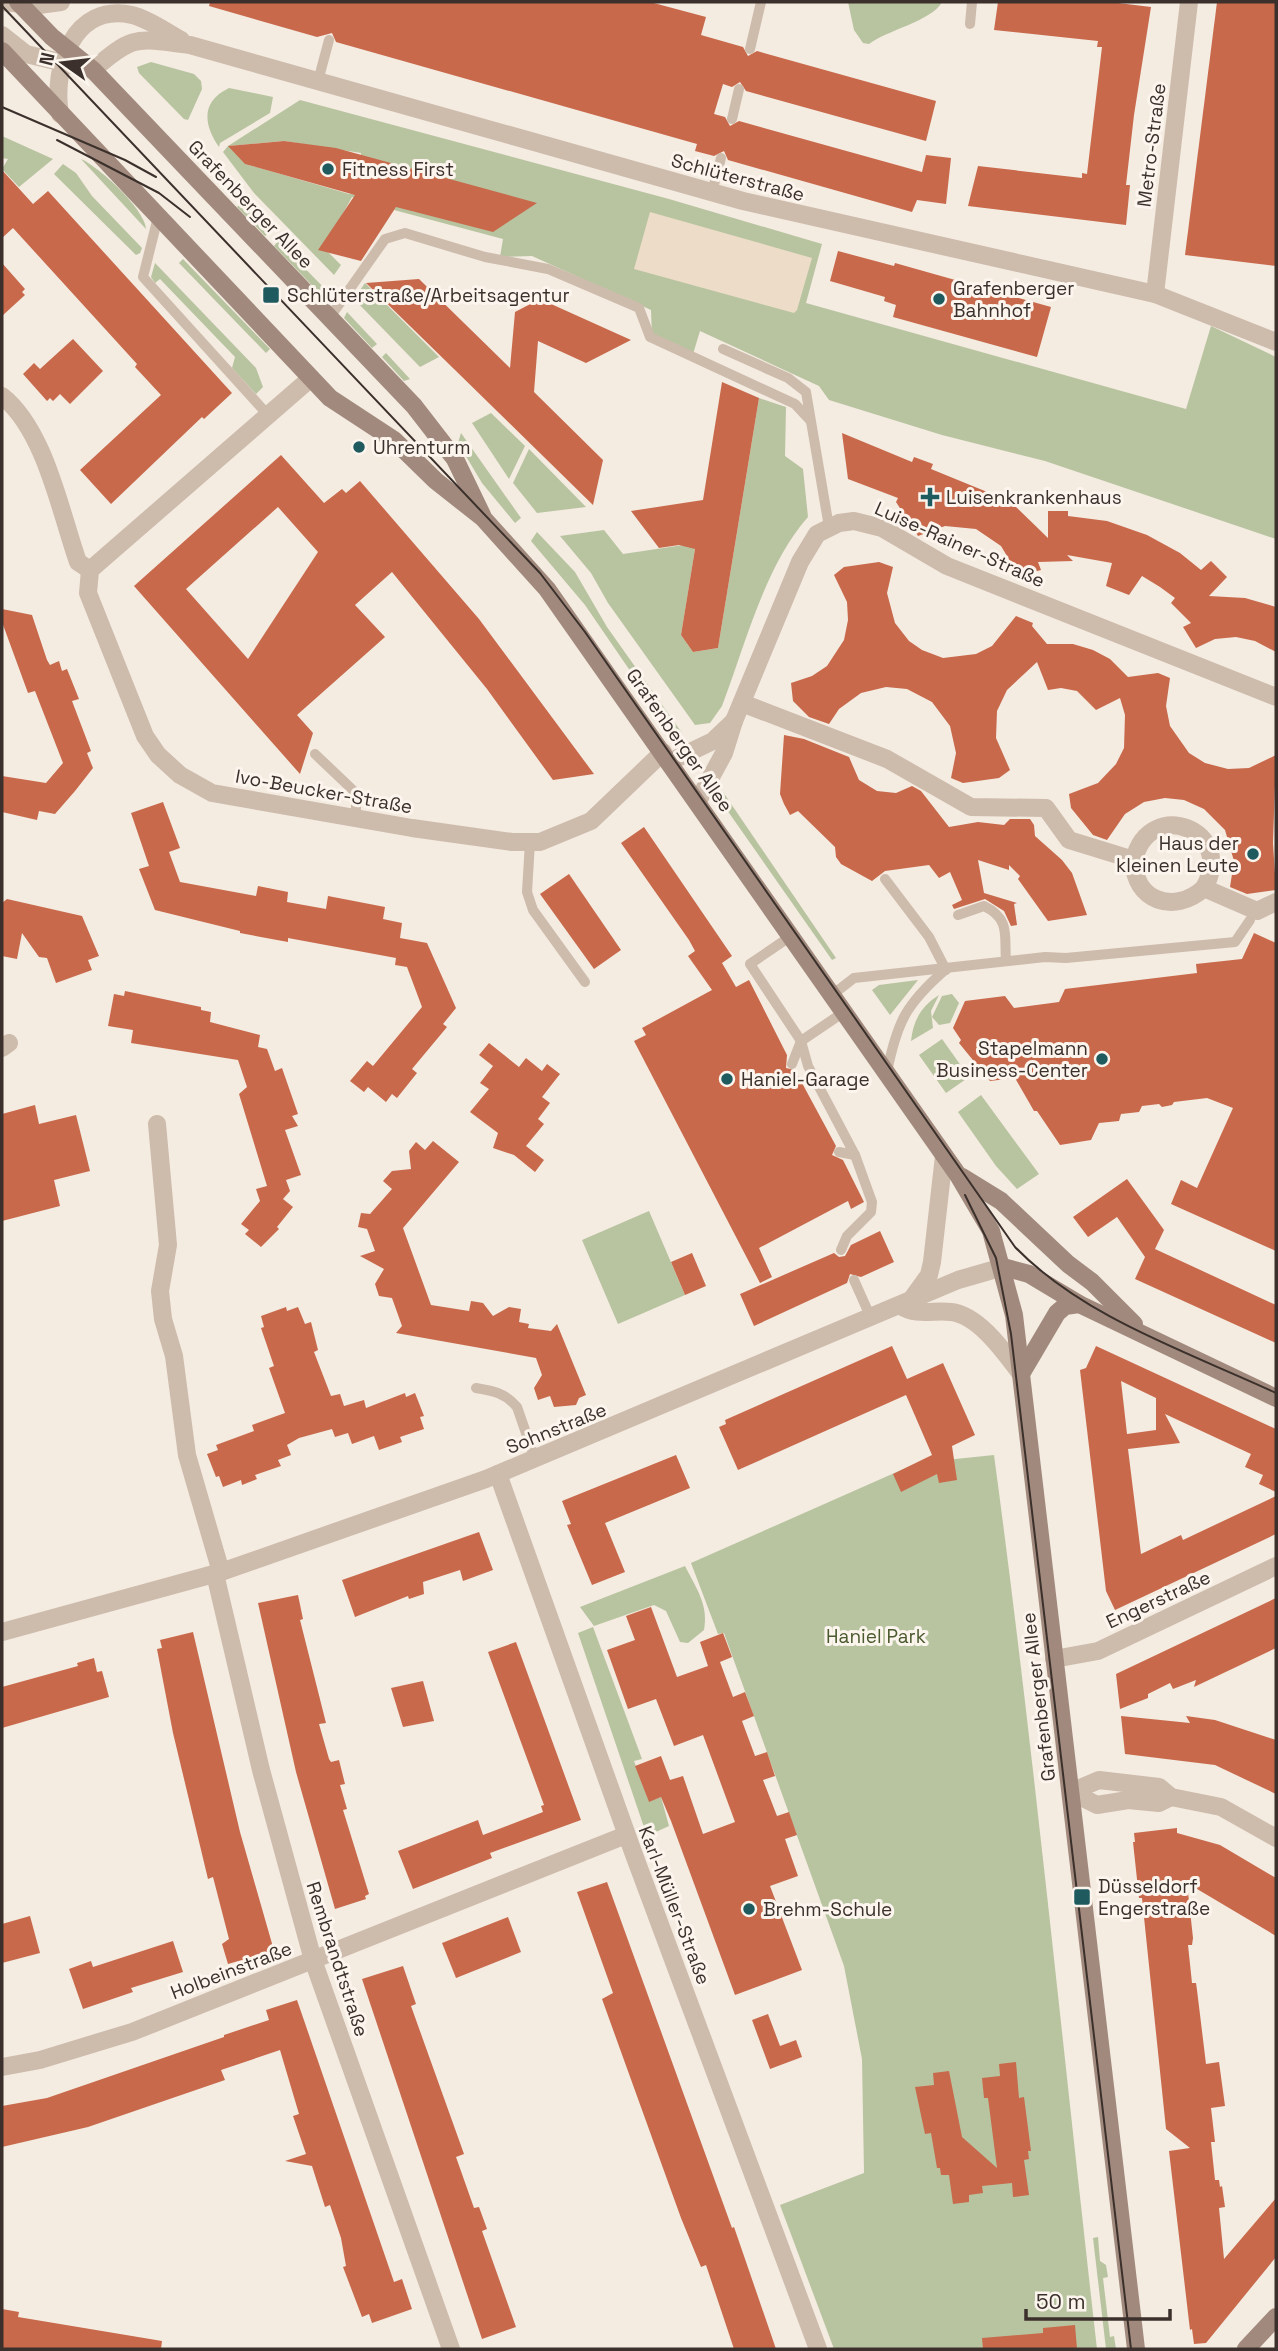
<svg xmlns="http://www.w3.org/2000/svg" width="1278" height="2351" font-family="'Space Grotesk',sans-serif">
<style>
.green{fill:#b8c4a0}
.plaza{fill:#ecdcc8}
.building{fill:#c8694b;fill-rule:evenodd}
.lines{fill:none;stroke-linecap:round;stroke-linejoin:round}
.lane{stroke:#cdbbac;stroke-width:10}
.street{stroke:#cdbbac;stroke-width:18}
.secondary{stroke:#a18a7d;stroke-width:18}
.tram{stroke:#3b302b;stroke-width:2}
.poi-dot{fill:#1f5a5e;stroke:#fbf5ee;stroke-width:2.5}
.labels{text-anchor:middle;stroke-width:6;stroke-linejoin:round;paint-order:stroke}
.street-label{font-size:19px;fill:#3b302b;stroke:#fbf5ee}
.poi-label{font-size:19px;fill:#3b302b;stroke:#fbf5ee;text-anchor:start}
.park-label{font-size:19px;fill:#4a5a2e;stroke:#fbf5ee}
</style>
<rect width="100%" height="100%" fill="#f4ebe1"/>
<g class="green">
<path d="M848 2H942C932 21 887 30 869 44L863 43 854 30Z"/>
<path d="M151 62 194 74 201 81 202 89 188 120 184 119 139 73 137 67Z"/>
<path d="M229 88 273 97 270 113 220 143 219 147C204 125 200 102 229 88Z"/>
<path d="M300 100 669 199 822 244 806 303 1186 409 1211 326 1276 357V539L1045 461 942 435 829 400 819 386 700 331 693 354 652 337 651 310 532 256 500 257 503 239 394 210 397 205 415 212 426 171 424 174 361 156V153L284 141 229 146 246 164 349 194 357 193 356 198 352 197 324 248 341 265 334 275 254 193 223 152 228 146Z"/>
<path d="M2 136 53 159 19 187 2 169 8 159 2 158Z"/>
<path d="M81 159C99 167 144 208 146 229Z"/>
<path d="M63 164 76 173 92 196 142 248 140 253 136 255 54 174Z"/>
<path d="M242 202 270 232 265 236 237 207Z"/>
<path d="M278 241 333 297 328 302 274 246Z"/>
<path d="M183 259 270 349 266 353 179 263Z"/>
<path d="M155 263 256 368 263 387 256 394 232 368 235 357 160 279 155 283 151 277Z"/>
<path d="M365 283 439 357 420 367 354 299Z"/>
<path d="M347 312 377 344 372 348 344 318Z"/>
<path d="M386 353 410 379 404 381 382 357Z"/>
<path d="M759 398 786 407 785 456 803 469 808 517C765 565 745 646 722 706L710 723 695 725 608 603 591 573 560 536 604 530 623 554 690 544 695 549 681 635 693 652 718 648Z"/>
<path d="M491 413 525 446 509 479 472 423Z"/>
<path d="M461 433 521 518 515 523 482 483 458 443Z"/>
<path d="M529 449 586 507 537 513 513 483Z"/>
<path d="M537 532 575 572 607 627 682 733 679 735 670 729 585 605 531 541Z"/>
<path d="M723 792 836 958 832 960 727 810 722 800Z"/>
<path d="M918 980 890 1015 872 990 879 985Z"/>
<path d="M952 994 959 1003 950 1023 939 1025 932 1017 942 996Z"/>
<path d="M939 995 931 1011 933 1028 911 1041C913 1021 921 1006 939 995Z"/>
<path d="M942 1039 969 1077 946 1093 919 1055Z"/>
<path d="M981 1095 1039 1174 1017 1189 996 1166 958 1112Z"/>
<path d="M649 1211 685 1295 618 1324 582 1240Z"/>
<path d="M994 1455C1034 1752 1063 2051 1097 2349H834L780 2205 864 2173 862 2059 844 1966 724 1633 718 1634 691 1563 917 1463Z"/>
<path d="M685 1566C696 1588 709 1605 704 1630L688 1643 680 1642 666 1611 654 1605 594 1626 580 1607Z"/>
<path d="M593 1627 642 1759 634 1761 649 1801 661 1797 669 1826 647 1836 578 1633Z"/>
<path d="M1098 2237 1100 2261 1106 2265 1108 2277 1103 2278 1110 2337 1114 2336 1116 2349H1106L1093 2238Z"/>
</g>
<path class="plaza" d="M650 212 812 258 797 310 794 313 634 269Z"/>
<g class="building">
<path d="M210 2H650L706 17 701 35 743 47 748 56 757 51 936 101 926 141 746 91 740 82 732 87 723 84 714 114 725 117 730 126 739 121 922 172 926 155 951 158 946 204 917 200 912 212 728 160 724 151 714 156 695 151 697 144 336 42 332 33 317 37 209 6Z"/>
<path d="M998 2H1110L1151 7 1134 115 1126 185H1130L1126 225 968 206 978 166 1082 178V173L1087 174 1102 47H1097L1098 41 994 30Z"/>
<path d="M1217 2H1276V266L1185 255Z"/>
<path d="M284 141 336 148 537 203 493 232 396 207 361 261 318 250 355 195 245 164 228 146Z"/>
<path d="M2 170 33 204 48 191 232 393 204 419 202 417 111 504 80 470 161 395 135 367 137 364 13 228 2 238Z"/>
<path d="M838 251 894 266 895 263 1051 307 1037 357 893 317 896 305 884 301 885 297 830 281Z"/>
<path d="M2 263 25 289 22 292 25 295 2 316Z"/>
<path d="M419 279 510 368 515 312 540 299 631 340 586 363 538 341 534 392 603 460 593 505 366 283Z"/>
<path d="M73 339 103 371 70 404 60 394 53 401 50 398 47 401 23 374 34 363 40 369Z"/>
<path d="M722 382 759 398 718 648 693 652 681 635 695 549 679 545 659 548 631 511 703 500Z"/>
<path d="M842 433 912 462 914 457 933 464 931 469 997 496 1014 505 1048 538V511H1068V516L1107 521 1147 535 1180 553 1201 570 1211 561 1227 577 1209 596 1245 598 1276 607V652L1255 641 1236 637 1215 639 1196 648 1183 627 1191 623 1171 603 1175 598 1160 587 1142 576 1129 595 1106 586 1112 563 1067 555 1073 561 1038 562 1041 570 1019 576 1001 546 976 529 945 526 918 536 896 502 898 498 848 479Z"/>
<path d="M281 455 324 503 342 489 346 493 360 481 479 619 594 774 553 780 487 689 392 572 355 605 385 637 297 715 313 733 300 774 134 586ZM278 507 318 552 248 659 186 589Z"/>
<path d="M879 562 893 567 887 593 895 623 909 641 922 650 943 658 976 654 992 646 1016 616 1033 623 1032 626 1047 644H1073L1093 650 1110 659 1128 677 1158 673 1170 678 1166 706 1170 726 1189 753 1205 763 1228 769 1249 768 1276 755 1273 843 1276 890 1247 894 1230 887 1234 861 1225 830 1204 809 1184 800 1165 798 1144 802 1125 814 1107 840 1093 835 1071 808 1069 794 1098 783 1116 764 1124 748 1125 715 1120 698 1096 710 1077 691 1061 688 1048 690 1037 662 1007 690 997 711 996 738 1010 770 999 778 963 783 951 778 956 753 950 726 932 702 907 689 886 687 861 693 839 709 829 724 809 717 793 701 791 683 812 676 827 666 844 640 848 620 847 602 834 575 844 567Z"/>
<path d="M2 609 32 615 47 660 50 665 59 661 62 671 67 669 79 699 72 701 91 751 87 753 93 768 75 791 55 814 39 811 37 820 2 812V776L46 783 63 763 35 691 28 693 2 622Z"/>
<path d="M784 735 804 739 849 757 859 780 877 791 896 793 912 786 921 791 949 827 978 822 1004 825 1010 819H1030L1034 825 1035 836 1062 860 1072 873 1087 915 1048 921 1018 879 1020 876 1009 865V870L978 860 984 893 1017 903 1014 904 1017 925 1011 926 1004 911 985 899 954 909 952 905 962 900 950 872 939 878 929 865 885 871 872 881 841 864 836 857 835 847 798 811 790 815 784 804 780 794Z"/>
<path d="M163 802 180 848 169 852 180 882 256 896 258 886 288 892 287 902 326 909 328 896 385 907 383 919 402 923 400 938 427 943 456 1008 443 1024 447 1027 412 1069 417 1073 397 1098 392 1094 386 1102 368 1087 364 1092 350 1081 367 1061 373 1066 422 1007 407 967 395 965 396 958 288 938V942L240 933V931L155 910 139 869 149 866 131 813Z"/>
<path d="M644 827 732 956 722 963 736 987 749 980 787 1055 786 1068 795 1070 836 1146 832 1155 843 1160 864 1202 851 1209 848 1201 759 1248 772 1277 760 1283 634 1041 646 1035 642 1028 712 990 688 956 695 951 689 940 621 843Z"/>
<path d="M569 874 621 950 594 969 540 894Z"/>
<path d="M7 899 82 916 99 956 88 960 92 970 56 983 47 958 39 957 22 933 17 959 2 956V903Z"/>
<path d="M1254 933 1276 943V1251L1171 1204 1181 1180 1197 1188 1233 1108 1207 1098 1174 1102 1172 1105 1162 1107 1159 1104 1142 1106 1139 1112 1121 1114 1119 1121 1099 1123 1091 1140 1060 1145 1037 1111H1034L1015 1078 990 1081 959 1043 961 1040 953 1028 965 1001 1005 996 1014 1008 1059 1002 1065 989 1197 973 1196 964 1242 959Z"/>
<path d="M125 991 201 1007V1010L211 1012 210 1022 260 1035 258 1047 267 1049 275 1071 282 1068 298 1114 292 1116 298 1126 285 1130 301 1175 286 1180 290 1191 283 1199 293 1207 277 1227 279 1229 261 1247 245 1234 249 1230 241 1224 260 1201 256 1189 267 1186 239 1094 247 1087 238 1060 131 1043 133 1030 108 1026 114 994 124 996Z"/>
<path d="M489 1043 519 1067 526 1058 542 1071 547 1064 560 1074 542 1097 550 1103 538 1119 544 1124 526 1146 544 1160 535 1172 514 1155 493 1148 498 1133 470 1112 489 1089 480 1083 493 1066 479 1055Z"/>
<path d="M35 1105 39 1124 76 1115 90 1171 54 1180 60 1206 2 1221V1114Z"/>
<path d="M433 1141 459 1162 403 1228 431 1305 469 1311 471 1301 483 1303 493 1316 509 1307 521 1309 519 1322 529 1324 528 1328 551 1331 557 1324 586 1395 579 1398 576 1405 554 1407 550 1396 538 1400 534 1388 542 1375 536 1358 396 1333 402 1326 392 1298 379 1296 375 1284 384 1269 360 1256 375 1251 367 1229 358 1227 361 1213 370 1214 392 1189 383 1181 392 1171 411 1169 409 1151 416 1142 425 1150Z"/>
<path d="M1127 1179 1164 1230 1155 1249 1276 1305V1343L1135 1279 1145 1257 1117 1217 1088 1237 1073 1217Z"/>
<path d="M880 1231 894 1262 861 1277 850 1274 847 1283 754 1326 740 1294 834 1253 839 1257 845 1256 851 1245Z"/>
<path d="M692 1253 706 1286 685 1295 671 1262Z"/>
<path d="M286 1307 287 1311 298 1307 305 1324 311 1322 318 1350 314 1352 331 1396 340 1394 344 1406 364 1400 366 1408 405 1393 406 1397 415 1393 424 1416 420 1417 424 1429 400 1437 402 1442 379 1450 374 1436 352 1444 348 1433 335 1437 332 1429 299 1438 287 1445 291 1455 278 1460 281 1466 255 1475 257 1479 242 1485 241 1480 223 1487 219 1476 216 1477 207 1454 218 1450 216 1445 254 1431 252 1425 285 1413 269 1368 274 1366 261 1328 264 1327 261 1316Z"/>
<path d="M892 1346 907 1379 943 1363 975 1435 952 1446 957 1480 939 1483 937 1474 901 1492 893 1474 932 1455 906 1395 738 1470 719 1427 726 1424 725 1420Z"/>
<path d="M1096 1346 1276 1429V1492L1259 1484 1263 1475 1245 1467 1251 1454 1165 1414 1180 1443 1128 1449 1141 1554 1181 1535 1183 1540 1276 1496V1534L1115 1610 1106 1591 1080 1370 1086 1368ZM1121 1381 1156 1398V1430L1127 1434Z"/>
<path d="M676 1455 690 1488 605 1523 625 1572 592 1585 567 1525 571 1524 562 1501Z"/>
<path d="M479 1532 493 1570 463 1581 460 1570 423 1582 424 1594 409 1599 408 1596 355 1617 342 1580Z"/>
<path d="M298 1595 303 1619 300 1620 326 1723 319 1724 329 1759 331 1762 339 1760 345 1784 340 1785 347 1809 343 1810 369 1894 365 1896 366 1899 335 1909 296 1772 258 1603Z"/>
<path d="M1276 1598V1648L1194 1687 1196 1680 1173 1689 1170 1683 1148 1694V1698L1120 1709 1116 1674Z"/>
<path d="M651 1607 677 1677 708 1666 700 1642 723 1633 732 1657 720 1662 733 1697 745 1692 754 1716 742 1721 755 1756 767 1752 775 1776 763 1780 777 1816 789 1812 797 1835 785 1839 798 1876 770 1886 802 1970 735 1995 671 1821 661 1797 649 1802 635 1766 661 1756 670 1780 683 1776 703 1834 735 1822 703 1735 674 1746 656 1699 628 1709 607 1650 635 1640 626 1616Z"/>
<path d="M193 1632 240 1832 275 1954 242 1963V1960L228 1964 222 1944 229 1939 213 1877 208 1879 173 1733 157 1649 162 1648 160 1640Z"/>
<path d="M516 1642 581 1820 490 1853 492 1858 413 1889 398 1851 478 1820 483 1835 543 1812 541 1806 544 1805 488 1652Z"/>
<path d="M94 1658 97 1672 102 1671 109 1697 2 1728V1687L78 1666 77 1663Z"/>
<path d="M423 1681 434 1721 403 1727 391 1688Z"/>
<path d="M1121 1716 1190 1723 1186 1716 1215 1720 1276 1740V1794L1215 1765 1125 1754Z"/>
<path d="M1177 1828V1833L1220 1845 1276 1878V1936L1187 1883 1193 1938 1192 1945H1188L1192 1983H1196L1197 1990 1206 2064 1219 2062 1225 2106 1211 2108 1215 2142H1211L1215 2180H1219L1220 2187 1222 2186 1225 2207 1219 2208 1224 2259 1276 2198V2257L1206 2343 1194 2344 1192 2329 1190 2330 1169 2151 1190 2148 1166 2129 1142 1898H1139L1133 1842H1135L1134 1833Z"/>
<path d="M607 1882 732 2228 734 2227 776 2349H734L706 2265 701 2267 681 2218 620 2049 602 1999 613 1993 577 1892Z"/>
<path d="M30 1916 40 1953 2 1963V1924Z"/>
<path d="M508 1917 521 1952 456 1978 442 1943Z"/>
<path d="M173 1941 183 1972 131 1988 133 1992 83 2009 69 1969 91 1961 93 1967Z"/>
<path d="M403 1966 416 2004 411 2006 464 2154 456 2157 474 2208 479 2207 487 2229 482 2231 516 2327 482 2339 362 1979Z"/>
<path d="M297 2000 394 2282 402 2279 412 2309 372 2323 369 2314 362 2317 343 2267 346 2266 341 2238 330 2205 325 2207 312 2166 285 2161 306 2154 293 2116 299 2114 280 2050 221 2070 225 2080 88 2127 2 2147V2106L47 2098 224 2037V2035L269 2020 266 2010Z"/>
<path d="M768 2014 780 2046 796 2040 802 2057 770 2069 752 2020Z"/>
<path d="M1016 2062 1019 2098 1024 2097 1031 2151H1028L1029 2159 1024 2160 1029 2195 1013 2197 1012 2183 982 2186 983 2193 969 2195V2202L953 2204 949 2175H941L940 2168H937L931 2133 925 2134 915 2087 934 2085 933 2073 949 2071 962 2137 997 2168 988 2098H984L982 2078 1000 2076 999 2064Z"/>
<path d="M2 2309 19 2312 18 2317 162 2341 161 2349H2Z"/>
<path d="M1075 2325 1077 2349H983L982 2338 1043 2333V2328Z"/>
</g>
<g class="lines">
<g class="lane">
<path d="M2 6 23 8"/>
<path d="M970 24 972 2"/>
<path d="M750 49 761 2"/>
<path d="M318 81 329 40"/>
<path d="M732 119 739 89"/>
<path d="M712 192 721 158"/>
<path d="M158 217 143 277 268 415"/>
<path d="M330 317 385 239 405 233 485 257 548 269 639 308 650 337 795 404 809 419"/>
<path d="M723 349 788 378 806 392 829 527"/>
<path d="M315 754 356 793V818"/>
<path d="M530 842 527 892 533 910 585 982"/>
<path d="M885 879 929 937 946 970"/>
<path d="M958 915 984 906C1011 919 1004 936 1006 961"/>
<path d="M791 936 750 964 801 1041 808 1066 855 1155 872 1202 871 1212 847 1236 841 1250"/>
<path d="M832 995 854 978 1045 957 1066 958 1235 942 1250 920"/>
<path d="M792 1064 801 1041 844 1012"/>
<path d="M887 1072C897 1022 906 1004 945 970"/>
<path d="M839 1152 855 1155"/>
<path d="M854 1280 871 1318"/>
<path d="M476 1388C494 1391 505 1393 517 1407L535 1459"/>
</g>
<g class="street">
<path d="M24 7 61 2"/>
<path d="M2 35 26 54 93 70C135 33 137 39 190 45L743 201 1155 294 1276 342"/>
<path d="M60 114C52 68 73 2 132 15 149 19 166 32 181 40"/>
<path d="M1155 294 1189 2"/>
<path d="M311 378 90 570 88 593 145 736 158 755 180 775 212 793 412 828 512 842H540L591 821 663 752"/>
<path d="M2 396C45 430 60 511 78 562L90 570"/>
<path d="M742 703 887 759 971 807 1046 808 1069 840 1134 860C1133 901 1175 915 1204 888L1257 911 1276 902"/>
<path d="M669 762 713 741 734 721"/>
<path d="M698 801 724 753 734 721 800 562 817 534 839 523 854 521 882 528 947 566 1276 697"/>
<path d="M1134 860C1149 796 1237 830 1204 888"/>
<path d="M2 1048 9 1043"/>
<path d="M157 1124 168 1245 160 1291 163 1319 174 1356 187 1455 221 1572"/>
<path d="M911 1300 929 1275 932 1262 944 1156"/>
<path d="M901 1306C917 1316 933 1310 951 1312 979 1315 1005 1353 1021 1374"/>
<path d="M498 1474 633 1852 818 2349"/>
<path d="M215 1574 261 1770 313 1960 451 2349"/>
<path d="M2 1632 221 1572 486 1479 958 1280 1003 1267"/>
<path d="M1054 1659 1098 1651 1276 1566"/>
<path d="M1071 1792 1099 1780 1159 1787 1171 1797 1221 1807 1276 1838"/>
<path d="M1071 1792 1097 1805 1128 1800 1159 1803 1171 1797"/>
<path d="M2 2067 40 2060 132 2032 626 1835"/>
</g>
<g class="secondary">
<path d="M18 2 52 37 93 70 414 406 455 459 482 515"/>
<path d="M2 51 330 398 394 440 436 481 483 518 547 589 958 1175 991 1231 1014 1315 1136 2349"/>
<path d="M962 1177 1001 1201 1068 1264 1092 1282 1134 1324"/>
<path d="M1003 1267 1029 1274 1079 1304 1276 1398"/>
<path d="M1021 1374 1057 1313 1065 1306 1079 1304"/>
<path d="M1246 2349 1276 2317"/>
</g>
<g class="tram">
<path d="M2 6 540 573 585 632 1015 1247C1084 1318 1188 1352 1276 1393"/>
<path d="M2 107 125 160 156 177"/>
<path d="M57 140 159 193 190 217"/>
<path d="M965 1195 996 1258 1011 1334 1131 2349"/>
</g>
</g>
<g class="poi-dot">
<circle cx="328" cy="169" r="7"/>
<rect x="262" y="286" width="18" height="18" rx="3.5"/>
<circle cx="939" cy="299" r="7"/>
<circle cx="359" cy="447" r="7"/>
<path d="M926.5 486.5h7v7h7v7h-7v7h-7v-7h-7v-7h7z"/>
<circle cx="1253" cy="854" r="7"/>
<circle cx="1102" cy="1059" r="7"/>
<circle cx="727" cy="1079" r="7"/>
<rect x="1073" y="1888" width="18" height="18" rx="3.5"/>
<circle cx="749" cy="1909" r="7"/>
</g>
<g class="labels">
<g class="street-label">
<text transform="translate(1151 145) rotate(-83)" y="7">Metro-Straße</text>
<text transform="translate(738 177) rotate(15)" y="7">Schlüterstraße</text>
<text transform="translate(251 204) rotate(46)" y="7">Grafenberger Allee</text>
<text transform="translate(960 544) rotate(24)" y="7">Luise-Rainer-Straße</text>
<text transform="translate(680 740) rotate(55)" y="7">Grafenberger Allee</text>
<text transform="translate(324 791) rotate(10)" y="7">Ivo-Beucker-Straße</text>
<text transform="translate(556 1428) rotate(-22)" y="7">Sohnstraße</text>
<text transform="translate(1158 1599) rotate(-25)" y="7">Engerstraße</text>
<text transform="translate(1038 1697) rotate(-97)" y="7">Grafenberger Allee</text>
<text transform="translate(675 1905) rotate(69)" y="7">Karl-Müller-Straße</text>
<text transform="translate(338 1959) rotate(72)" y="7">Rembrandtstraße</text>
<text transform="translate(231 1970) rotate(-21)" y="7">Holbeinstraße</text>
</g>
<g class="poi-label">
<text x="342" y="176">Fitness First</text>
<text x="953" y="295">Grafenberger<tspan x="953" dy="22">Bahnhof</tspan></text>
<text x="287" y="302">Schlüterstraße/Arbeitsagentur</text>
<text x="373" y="454">Uhrenturm</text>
<text x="946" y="504">Luisenkrankenhaus</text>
<text x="1239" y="850" text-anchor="end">Haus der<tspan x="1239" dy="22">kleinen Leute</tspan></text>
<text x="1088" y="1055" text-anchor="end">Stapelmann<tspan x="1088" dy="22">Business-Center</tspan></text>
<text x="741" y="1086">Haniel-Garage</text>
<text x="1098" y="1893">Düsseldorf<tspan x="1098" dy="22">Engerstraße</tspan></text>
<text x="763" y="1916">Brehm-Schule</text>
</g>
<g class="park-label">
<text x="876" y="1643">Haniel Park</text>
</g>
</g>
<rect width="1278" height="2351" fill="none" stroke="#3b302b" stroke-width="7"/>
<g transform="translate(63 63) rotate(284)" stroke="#fbf5ee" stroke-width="5" paint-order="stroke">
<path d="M0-5L12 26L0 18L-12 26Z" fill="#3b302b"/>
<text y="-10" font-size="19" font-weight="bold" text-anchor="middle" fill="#3b302b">N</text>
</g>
<path d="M1026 2309v10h144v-10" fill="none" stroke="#3b302b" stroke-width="3.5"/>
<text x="1036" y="2309" font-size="21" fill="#3b302b" stroke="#fbf5ee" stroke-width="5" paint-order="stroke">50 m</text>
</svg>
